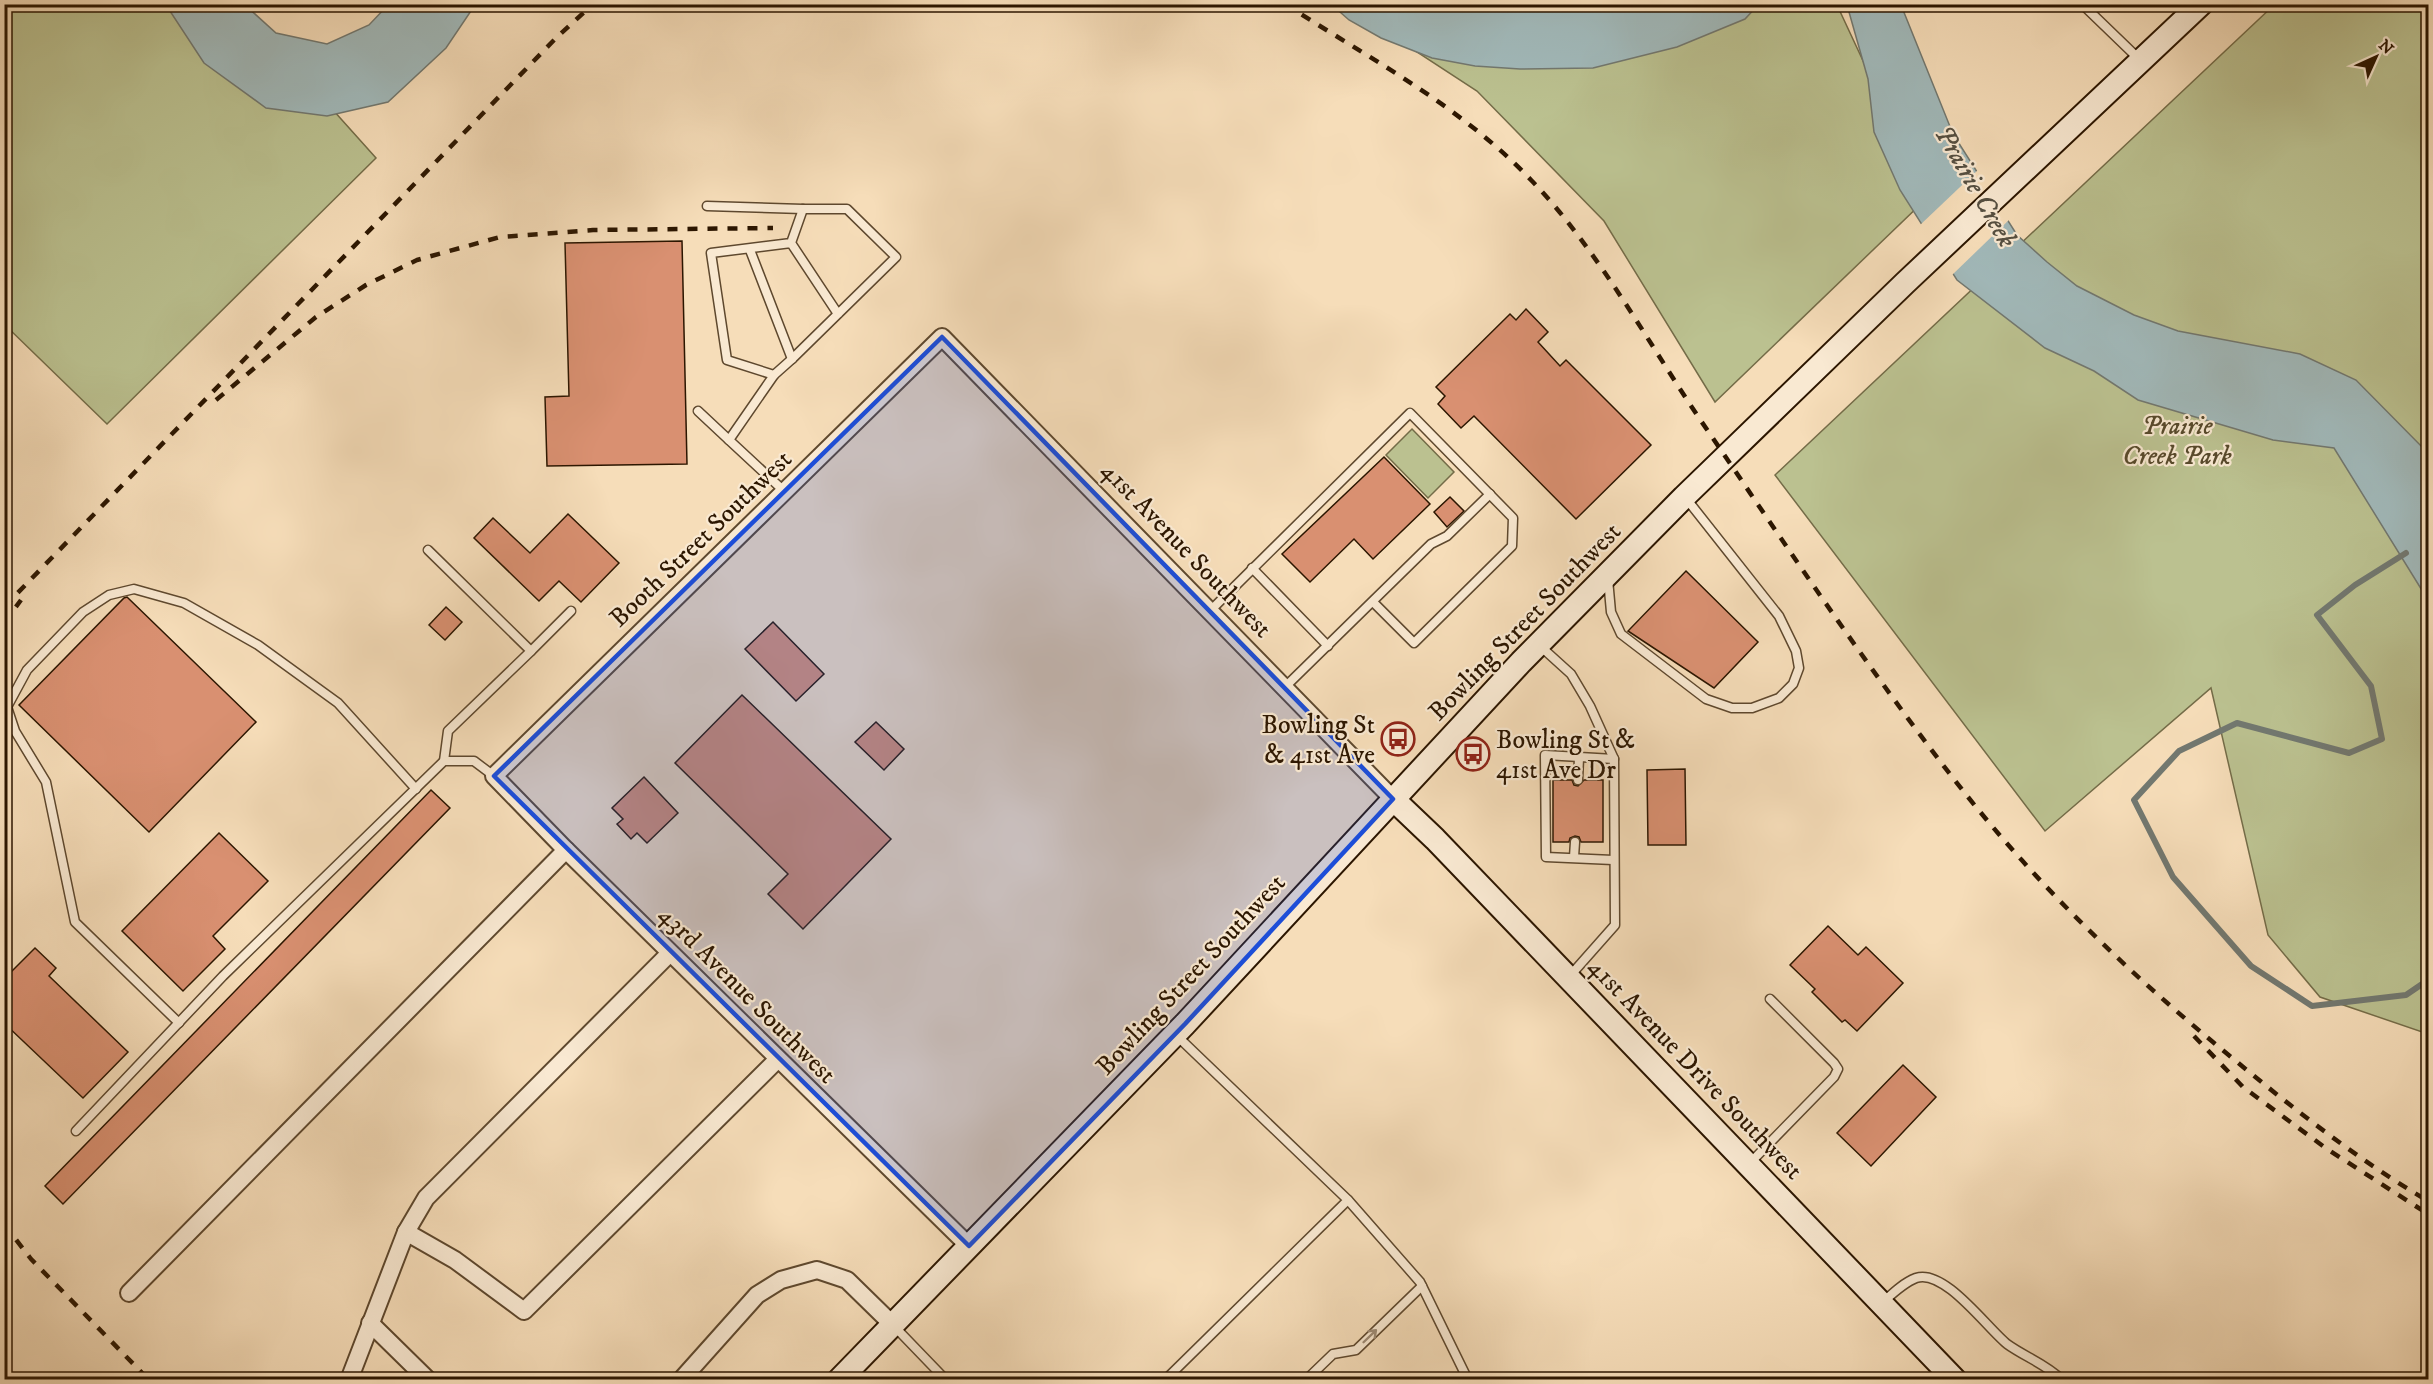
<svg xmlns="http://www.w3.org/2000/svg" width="2433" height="1384" font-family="'IM FELL DW Pica',serif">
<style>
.green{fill:#bbc190;stroke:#746c48;stroke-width:1.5}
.water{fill:#a1b9ba;stroke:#727870;stroke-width:1.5}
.pier{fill:#f6ddb9}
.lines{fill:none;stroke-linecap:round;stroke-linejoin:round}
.stream{stroke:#727870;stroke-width:6}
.building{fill:#d99071;stroke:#2c1600;stroke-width:1.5}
.lane-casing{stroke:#5e482e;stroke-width:11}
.street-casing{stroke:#5e482e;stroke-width:20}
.secondary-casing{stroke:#2c1600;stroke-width:26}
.lane{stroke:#f9e9d2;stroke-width:8}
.street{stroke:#f9e9d2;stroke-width:16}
.secondary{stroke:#f9e9d2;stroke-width:22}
.rail{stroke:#2c1600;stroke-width:4.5;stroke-dasharray:10 10;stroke-linecap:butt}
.oneway{stroke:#9d8a74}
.marked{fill:#1d4ed8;fill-opacity:0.2;stroke:#1d4ed8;stroke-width:4.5;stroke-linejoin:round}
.labels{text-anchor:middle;stroke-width:4.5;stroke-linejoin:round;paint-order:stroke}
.park-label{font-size:26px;font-style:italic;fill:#57492b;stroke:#f9e9d2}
.street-label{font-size:26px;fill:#2c1600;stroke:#f9e9d2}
.poi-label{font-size:26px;fill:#2c1600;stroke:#f9e9d2;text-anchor:end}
.water-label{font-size:27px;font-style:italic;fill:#554f41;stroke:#f9e9d2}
</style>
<rect width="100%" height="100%" fill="#f6ddb9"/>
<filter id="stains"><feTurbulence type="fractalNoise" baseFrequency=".00333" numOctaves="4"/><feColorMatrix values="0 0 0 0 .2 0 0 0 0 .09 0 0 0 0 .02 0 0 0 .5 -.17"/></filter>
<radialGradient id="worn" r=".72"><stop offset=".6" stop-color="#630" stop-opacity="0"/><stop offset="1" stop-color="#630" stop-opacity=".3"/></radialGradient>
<g class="green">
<path d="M4 5H239L376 158 107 424 5 325Z"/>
<path d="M1345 5H1837L1927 198 1715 402 1604 221 1477 91Z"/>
<path d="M2274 5H2428V1034L2320 997 2268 935 2211 688 2045 831 1775 475Z"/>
<path d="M1412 429 1454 472 1428 498 1386 455Z"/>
</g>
<g class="water">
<path d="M166 5H245L276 33 327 44 369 25 388 5H475L446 48 388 102 327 116 266 108 204 63Z"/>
<path d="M1332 5H1758L1745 19 1677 47 1593 68 1520 69 1475 66 1432 58 1381 38 1349 20Z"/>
<path d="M1847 5H1901L1953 134 2017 235 2047 262 2077 286 2134 315 2178 331 2300 354 2356 380 2428 453V600L2334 448 2273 440 2138 400 2094 371 2045 348 1957 280 1900 190 1874 132 1868 79Z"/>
</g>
<path class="pier" d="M1979 169 2010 219 1951 276 1919 226Z"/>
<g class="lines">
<path class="stream" d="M2406 553 2355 585 2317 615 2371 686 2382 739 2349 753 2237 723 2179 751 2134 800 2173 877 2251 966 2312 1006 2406 995 2428 980"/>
</g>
<g class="building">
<path d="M682 241 687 464 547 466 545 397 569 396 565 243Z"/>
<path d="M1526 309 1548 332 1538 342 1560 366 1566 360 1651 445 1576 519 1474 416 1461 428 1438 404 1445 396 1436 387 1510 314 1516 320Z"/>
<path d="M1384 457 1430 504 1373 559 1354 539 1310 582 1282 554Z"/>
<path d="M1450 497 1464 511 1447 527 1434 512Z"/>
<path d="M568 514 619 563 581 602 559 581 539 601 474 538 493 518 530 553Z"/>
<path d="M1686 571 1758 642 1714 688 1628 631Z"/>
<path d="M127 597 256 722 149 832 19 705 124 598Z"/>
<path d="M446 607 462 622 445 640 429 625Z"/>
<path d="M773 622 824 674 796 701 745 649Z"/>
<path d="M742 695 891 839 803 929 768 894 788 874 675 763Z"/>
<path d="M876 722 904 749 884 770 855 742Z"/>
<path d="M1685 769 1686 845H1648L1647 770Z"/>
<path d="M644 777 678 813 647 843 637 833 631 839 617 824 623 819 612 808Z"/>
<path d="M1553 780H1572L1574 785 1578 786 1584 780H1603V842H1581L1579 837 1575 836 1570 838 1569 842H1553Z"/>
<path d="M431 790 450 808 63 1204 45 1186Z"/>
<path d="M219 833 268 881 213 936 225 949 183 991 122 931Z"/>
<path d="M1828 926 1858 955 1866 947 1903 983 1857 1031 1845 1020 1842 1022 1812 992 1815 989 1790 965Z"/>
<path d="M35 948 56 968 49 976 128 1052 83 1098 4 1023V979Z"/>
<path d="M1903 1065 1936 1097 1871 1166 1837 1133Z"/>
</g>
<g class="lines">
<g class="lane-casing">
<g id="lane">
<path d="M2082 4 2140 60"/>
<path d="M707 206 803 209"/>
<path d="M791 243 711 253 727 360 774 375 792 359 896 257 847 209H803L791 243 838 314"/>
<path d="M750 250 792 359"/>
<path d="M774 375 729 440 784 491"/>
<path d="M698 411 729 440"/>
<path d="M428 550 531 651 448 731 444 761"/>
<path d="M1252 568 1328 646"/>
<path d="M1608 579 1611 612 1621 634 1706 699 1732 708H1752L1779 698 1793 684 1799 668 1796 651 1779 616 1685 497"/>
<path d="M1211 610 1410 413 1513 518 1512 546 1414 643 1373 602"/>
<path d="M1539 645 1571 674 1590 706 1614 759 1615 925 1569 977"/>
<path d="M531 651 571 611"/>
<path d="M1285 687 1431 544 1447 536 1490 494"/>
<path d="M1578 780 1579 758"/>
<path d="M1574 857 1575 842"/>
<path d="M1613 860 1546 857 1545 755 1614 759"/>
<path d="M179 1023 75 922 46 782 15 731 7 707 27 670 83 612 109 595 134 589 184 603 258 645 338 703 416 789"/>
<path d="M76 1131 223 976 444 761H474L494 776"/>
<path d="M1749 1164 1834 1077 1838 1069 1834 1063 1770 999"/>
<path d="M1348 1200 1420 1282 1468 1380"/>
<path d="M1882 1303C1892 1294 1903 1283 1916 1278 1944 1268 1987 1328 2007 1344 2025 1357 2046 1364 2062 1380"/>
<path d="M893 1325 946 1380"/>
<path d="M1165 1380 1348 1200 1176 1035"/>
<path d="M1306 1380 1333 1354 1356 1350 1422 1286"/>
</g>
</g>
<g class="street-casing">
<g id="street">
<path d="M406 1232 455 1260 524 1311 778 1059"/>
<path d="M969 1246 566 850 494 776 942 337 1393 799"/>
<path d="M129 1293 566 850"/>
<path d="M370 1323 428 1380"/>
<path d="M349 1380 406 1232 426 1198 670 953"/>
<path d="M681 1380 757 1295 781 1280 817 1270 847 1280 893 1325"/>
</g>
</g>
<g class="secondary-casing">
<g id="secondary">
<path d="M1393 799 1435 839 1955 1380"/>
<path d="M839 1380 1185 1024 1521 662 1684 497 1905 283 2201 4"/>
</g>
</g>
<use href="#lane" class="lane"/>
<use href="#street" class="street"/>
<use href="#secondary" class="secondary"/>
<g class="rail">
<path d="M1285 4C1369 58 1462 107 1531 180 1600 251 1653 352 1710 434 1789 550 1867 667 1953 778 2032 880 2125 970 2225 1052 2290 1106 2355 1158 2428 1201"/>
<path d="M216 400 316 317 366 285 417 260 500 237 593 230 773 228"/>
<path d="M4 607 557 37 593 4"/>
<path d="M4 623 21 600"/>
<path d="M2194 1036 2243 1087 2327 1149 2428 1214"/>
<path d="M4 1224 31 1259 149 1380"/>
</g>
</g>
<defs><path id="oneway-shaft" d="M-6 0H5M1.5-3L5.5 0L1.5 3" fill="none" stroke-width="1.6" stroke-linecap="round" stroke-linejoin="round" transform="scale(1.5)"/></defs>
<use class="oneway" href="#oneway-shaft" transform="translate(1370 1336) rotate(-44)"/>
<path class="marked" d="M942 337 1393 799 1185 1024 969 1246 494 776Z"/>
<defs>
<g id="bus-ring" transform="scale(1.725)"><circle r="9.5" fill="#f9e9d2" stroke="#8f2418" stroke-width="1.5"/><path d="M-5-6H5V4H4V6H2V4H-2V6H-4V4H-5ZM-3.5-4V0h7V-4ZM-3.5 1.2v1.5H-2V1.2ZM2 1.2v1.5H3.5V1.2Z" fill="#8f2418"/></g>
</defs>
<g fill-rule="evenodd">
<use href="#bus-ring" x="1398" y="739"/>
<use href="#bus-ring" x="1473" y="754"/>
</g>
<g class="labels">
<g class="park-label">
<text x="2177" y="434">Prairie<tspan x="2177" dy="30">Creek Park</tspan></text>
</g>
<g class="street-label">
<text transform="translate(700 538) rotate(-44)" y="9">Booth Street Southwest</text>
<text transform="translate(1187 549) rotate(46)" y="9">41st Avenue Southwest</text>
<text transform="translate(1524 621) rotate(-46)" y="9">Bowling Street Southwest</text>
<text transform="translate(1190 974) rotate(-47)" y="9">Bowling Street Southwest</text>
<text transform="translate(748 994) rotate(45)" y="9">43rd Avenue Southwest</text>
<text transform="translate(1696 1068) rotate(46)" y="9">41st Avenue Drive Southwest</text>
</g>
<g class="poi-label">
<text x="1375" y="733">Bowling St<tspan x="1375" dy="30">&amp; 41st Ave</tspan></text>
<text x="1496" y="748" text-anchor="start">Bowling St &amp;<tspan x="1496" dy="30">41st Ave Dr</tspan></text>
</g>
<g class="water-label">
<text transform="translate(1976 186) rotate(60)" y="9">Prairie Creek</text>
</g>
</g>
<rect width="2433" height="1384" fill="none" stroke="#f6ddb9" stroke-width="24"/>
<rect x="6" y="6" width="2421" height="1372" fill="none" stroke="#2c1600" stroke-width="3"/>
<rect x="12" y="12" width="2409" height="1360" fill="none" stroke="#2c1600" stroke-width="1.5"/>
<g transform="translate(2376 57) rotate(45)" stroke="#f9e9d2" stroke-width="4.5" paint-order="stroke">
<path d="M0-4.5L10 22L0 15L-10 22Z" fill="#2c1600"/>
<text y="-9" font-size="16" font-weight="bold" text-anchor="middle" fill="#2c1600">N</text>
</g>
<rect width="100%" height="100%" filter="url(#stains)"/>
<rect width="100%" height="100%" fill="url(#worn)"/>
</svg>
